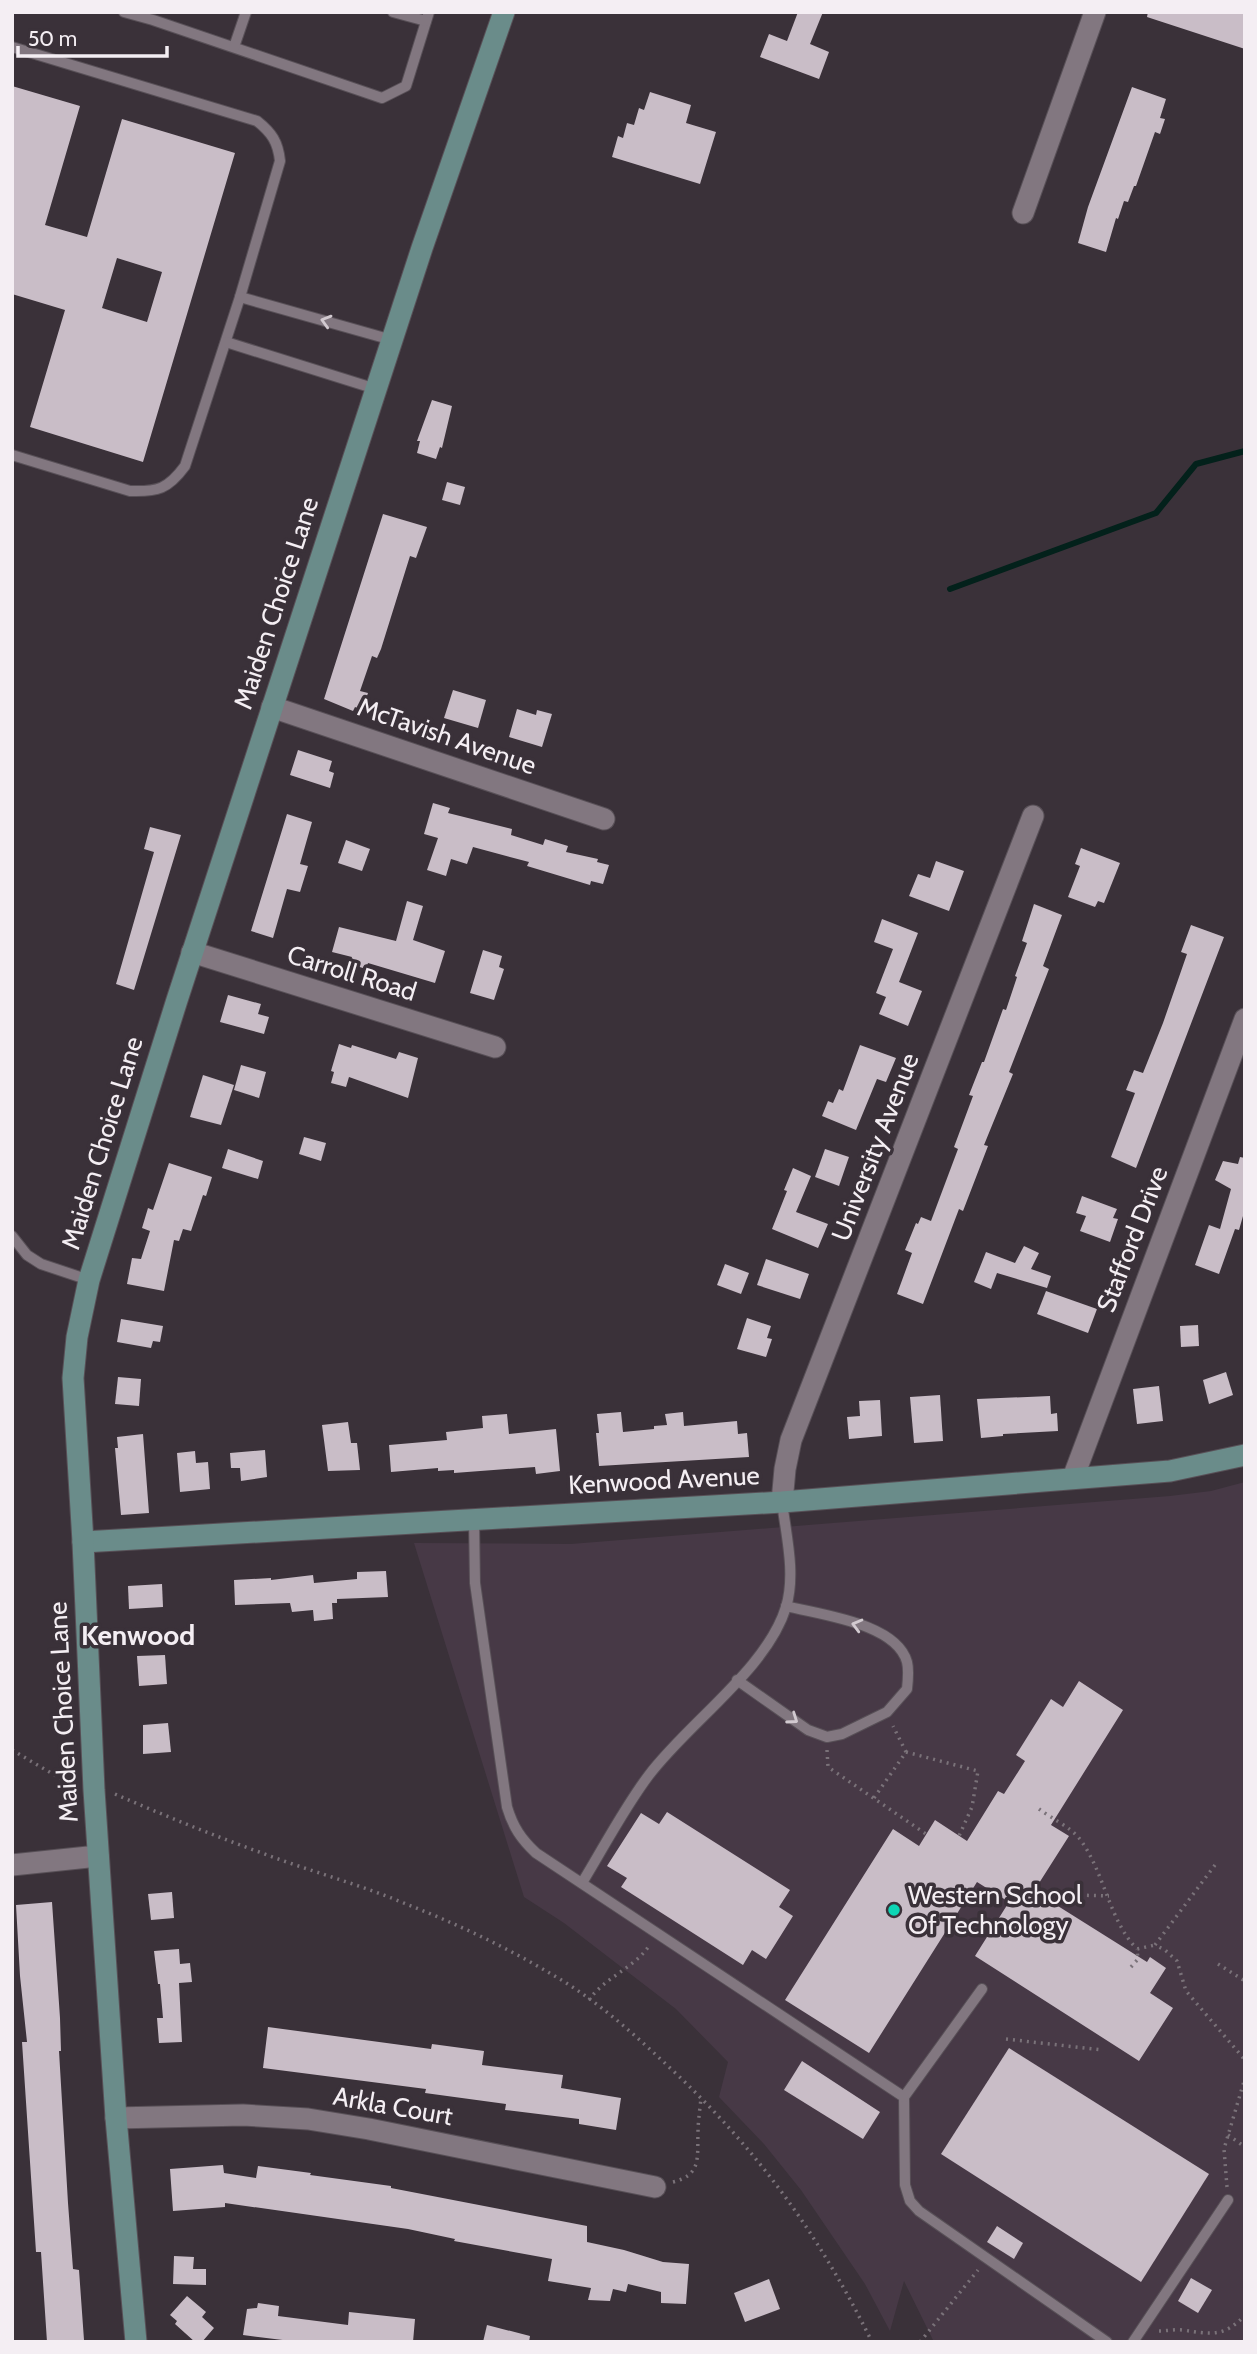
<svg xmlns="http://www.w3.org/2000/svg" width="1257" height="2354" font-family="Cabin,sans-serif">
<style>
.built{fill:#473946}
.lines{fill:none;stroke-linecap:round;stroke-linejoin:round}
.stream{stroke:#03211b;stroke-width:6}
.building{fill:#c9bdc7;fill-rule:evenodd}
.lane-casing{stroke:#585057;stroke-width:12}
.street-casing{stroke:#585057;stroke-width:23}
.secondary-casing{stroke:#585057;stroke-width:23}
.path{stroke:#7a7279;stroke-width:3.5;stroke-dasharray:2 5;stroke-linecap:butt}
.lane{stroke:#827780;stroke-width:10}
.street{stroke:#827780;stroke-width:21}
.secondary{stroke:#6a8c8a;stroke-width:21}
.oneway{stroke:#d2cad0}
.poi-dot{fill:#0dd5b5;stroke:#3a3139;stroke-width:2.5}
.labels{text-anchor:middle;stroke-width:7;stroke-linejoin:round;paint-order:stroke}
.street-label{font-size:26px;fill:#f4eef3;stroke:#3a3139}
.poi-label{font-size:26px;fill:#f4eef3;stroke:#3a3139;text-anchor:start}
.neighbourhood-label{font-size:28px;font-weight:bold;fill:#f4eef3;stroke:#3a3139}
</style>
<rect width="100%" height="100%" fill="#3a3139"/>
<path class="built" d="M1245 1482V2342H934L904 2281 890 2331 865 2284 801 2190 764 2144 719 2097 728 2062 676 2009 564 1923 524 1897 414 1543 571 1544 1170 1496 1211 1491Z"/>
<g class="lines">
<path class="stream" d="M950 589 1156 513 1196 464 1245 451"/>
</g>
<g class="building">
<path d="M798 12H823L810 44 829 52 819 79 760 57 769 34 787 41Z"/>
<path d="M1148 12H1245V49L1147 17Z"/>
<path d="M12 86 80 106 45 225 87 237 122 119 235 153 143 462 30 427 65 310 12 294ZM117 258 162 272 147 322 102 308Z"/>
<path d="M1132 87 1166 99 1160 118 1165 119 1160 134 1155 132 1136 186H1134L1128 202 1124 201 1118 219 1116 218 1106 252 1078 243 1088 207Z"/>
<path d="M650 92 691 105 686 123 716 132 700 184 612 157 618 136 623 138 627 123 634 125 639 108 644 110Z"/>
<path d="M432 400 452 406 442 448 440 447 436 459 417 453 420 441H417Z"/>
<path d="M447 482 465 487 460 505 442 500Z"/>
<path d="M383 514 427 527 416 558 410 556 381 649 377 658 372 656 371 659 360 691 368 693 362 710 355 707 353 711 324 699Z"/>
<path d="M453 690 486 700 478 728 444 718Z"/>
<path d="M517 709 536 715 537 710 552 714 542 747 509 737Z"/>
<path d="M298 750 332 761 329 771 334 773 330 788 290 775Z"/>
<path d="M433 803 450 808 448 813 512 829 511 835 543 845 545 839 568 846 566 852 598 859 597 862 609 865 603 884 591 881 590 885 527 866 529 862 473 847 467 864 451 859 446 876 427 870 438 838 424 834Z"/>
<path d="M287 814 312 822 300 864 308 866 300 892 287 889 273 938 251 931Z"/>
<path d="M150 827 181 835 134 990 116 984 154 852 144 849Z"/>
<path d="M346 840 370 849 362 871 338 863Z"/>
<path d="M1081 848 1120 863 1104 903 1098 901 1095 907 1068 897 1080 866 1075 864Z"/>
<path d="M936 861 964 871 949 911 909 896 918 874 930 878Z"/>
<path d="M407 901 423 906 413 940 445 951 435 983 368 963 366 969 350 964 352 957 332 952 339 927 396 941Z"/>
<path d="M1034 904 1062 915 1043 966 1049 969 1009 1072 1013 1074 984 1145 988 1146 963 1211 959 1209 923 1304 897 1294 912 1253 905 1250 916 1223 918 1224 921 1217 931 1221 958 1149 954 1147 973 1096 969 1095 982 1062H984L1003 1009 1006 1010 1017 977 1015 976 1027 943 1022 941Z"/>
<path d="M882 919 918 933 899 982 922 991 908 1026 879 1014 886 997 876 993 893 949 874 942Z"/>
<path d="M1191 925 1224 937 1136 1168 1111 1157 1135 1093 1126 1090 1134 1070 1143 1073 1163 1023 1187 954 1181 952Z"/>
<path d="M483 950 502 956 499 967 504 969 494 1000 470 993Z"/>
<path d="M228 995 261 1004 258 1014 269 1017 264 1034 220 1022Z"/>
<path d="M339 1044 351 1048 352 1045 396 1059 399 1052 418 1058 408 1098 349 1077 346 1087 331 1083 334 1072 331 1071Z"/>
<path d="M860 1045 896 1058 886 1082 877 1079 856 1130 822 1116 828 1101 833 1103 839 1089 843 1091Z"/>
<path d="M241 1065 266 1072 259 1098 234 1090Z"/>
<path d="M203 1075 234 1085 221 1125 190 1117Z"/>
<path d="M304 1137 326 1143 321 1161 299 1154Z"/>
<path d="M228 1149 263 1161 258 1179 222 1168Z"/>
<path d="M825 1149 849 1157 839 1186 815 1177Z"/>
<path d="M1240 1157 1245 1158V1209L1239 1230 1235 1229 1219 1274 1195 1265 1209 1225 1220 1229 1231 1189 1215 1180 1223 1161 1238 1164Z"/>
<path d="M169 1163 212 1177 206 1196 203 1195 191 1231 183 1229 179 1241 174 1240 164 1291 127 1284 132 1258 141 1259 150 1231 142 1228 148 1208 153 1210Z"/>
<path d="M793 1168 811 1176 796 1212 828 1224 818 1248 772 1229 787 1191 784 1190Z"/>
<path d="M1082 1196 1117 1209 1113 1218 1118 1219 1110 1242 1080 1231 1086 1216 1076 1213Z"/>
<path d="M1024 1246 1039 1253 1031 1269 1051 1276 1047 1288 997 1273 991 1289 974 1282 986 1252 1015 1263Z"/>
<path d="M766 1259 809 1274 800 1299 757 1285Z"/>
<path d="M725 1264 749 1273 741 1294 717 1285Z"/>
<path d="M1046 1291 1097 1309 1088 1333 1037 1314Z"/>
<path d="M747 1318 771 1326 767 1338 772 1339 766 1357 737 1349Z"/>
<path d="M121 1319 163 1326 160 1342 153 1341 151 1348 117 1342Z"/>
<path d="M1198 1325 1199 1346 1181 1347 1180 1326Z"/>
<path d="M1226 1372 1233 1395 1209 1404 1203 1380Z"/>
<path d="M118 1377 141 1379 139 1406 115 1404Z"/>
<path d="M1159 1386 1163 1421 1137 1424 1133 1389Z"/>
<path d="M940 1395 943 1441 914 1443 910 1397Z"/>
<path d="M1050 1396 1051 1414 1057 1413 1058 1431 1003 1434V1436L981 1438 977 1399Z"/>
<path d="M880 1400 882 1436 849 1439 847 1417 860 1416 859 1401Z"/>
<path d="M621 1412 623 1432 654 1429V1426L667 1425 665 1414 683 1412 684 1426 737 1421 738 1434 747 1433 749 1457 599 1466 596 1433H599L597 1414Z"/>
<path d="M507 1414 509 1434 556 1429 560 1471 536 1474 535 1467 454 1473V1470L438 1471V1468L391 1472 389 1445 447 1440 446 1432 483 1428 482 1416Z"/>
<path d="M348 1422 351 1443H357L360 1470 328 1471 322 1425Z"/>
<path d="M143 1434 149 1513 121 1515 115 1448H118L117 1437Z"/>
<path d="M265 1450 267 1477 241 1481 240 1468H231L230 1453Z"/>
<path d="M195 1451 196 1463 208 1462 210 1489 180 1492 177 1453Z"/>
<path d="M386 1571 388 1597 337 1599V1603H332L333 1619 314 1621 313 1610 292 1612 290 1603 235 1605 234 1580 271 1578V1580L313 1575 314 1583 357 1579V1572Z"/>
<path d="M162 1584 163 1607 129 1609 128 1586Z"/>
<path d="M165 1655 167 1684 139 1686 137 1656Z"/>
<path d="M1079 1681 1123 1710 1051 1825 1069 1836 1034 1891 1147 1962 1150 1957 1166 1968 1150 1993 1173 2008 1139 2061 975 1956 1009 1902 977 1882 869 2053 785 2000 893 1829 919 1846 935 1820 967 1841 998 1791 1004 1794 1025 1761 1016 1755 1051 1699 1063 1707Z"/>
<path d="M168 1723 171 1752 143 1754V1725Z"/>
<path d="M667 1812 790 1890 779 1907 793 1916 766 1959 752 1950 743 1965 621 1887 627 1878 607 1866 641 1813 659 1824Z"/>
<path d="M172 1892 174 1918 151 1920 148 1894Z"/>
<path d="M52 1902 60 2018 61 2051H59L68 2203 73 2269 79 2270 84 2340 65 2342H47L41 2252H36L22 2042H27L20 1976 16 1905Z"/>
<path d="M179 1949 180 1964 190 1963 192 1982 179 1983 182 2042 159 2043 157 2018H163L160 1984H158L154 1951Z"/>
<path d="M268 2027 431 2049 432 2044 484 2051 482 2065 563 2075 561 2088 621 2098 616 2130 579 2124V2119L505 2110 506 2104 425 2093 426 2089 263 2068Z"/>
<path d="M1009 2048 1209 2174 1141 2282 941 2154Z"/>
<path d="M802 2061 880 2112 863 2139 784 2090Z"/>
<path d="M223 2165 224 2173 256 2178 258 2166 311 2173 310 2175 391 2186V2188L587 2226V2242L624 2250 663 2262 689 2264 686 2304 661 2303V2292L628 2284 626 2292 613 2289 610 2301 588 2300 591 2288 548 2281 552 2259 454 2241 455 2239 408 2229 225 2203V2207L173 2211 170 2169Z"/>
<path d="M997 2226 1023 2243 1014 2259 987 2242Z"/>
<path d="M174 2256 194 2257 193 2269H206V2285L173 2284Z"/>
<path d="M1191 2278 1212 2290 1198 2313 1178 2301Z"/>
<path d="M769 2279 780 2309 745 2322 734 2293Z"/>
<path d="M187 2296 206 2312 202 2317 214 2328 202 2342H195L175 2324 177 2321 170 2315Z"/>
<path d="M258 2303 279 2306 278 2316 348 2325 349 2312 415 2319 413 2342H299L243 2335 247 2309 257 2308Z"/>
<path d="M487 2325 530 2336 529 2342H483Z"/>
</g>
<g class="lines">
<g class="lane-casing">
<g id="lane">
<path d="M124 12 153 20 382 98 406 86 429 12"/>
<path d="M393 12 426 21"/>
<path d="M12 47 257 121C272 133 278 142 280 161L240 297 185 466C168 489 158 492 130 491L12 455"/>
<path d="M234 47 246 12"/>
<path d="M240 297 392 340"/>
<path d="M226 342 376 389"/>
<path d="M12 1236 27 1255 41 1264 89 1280"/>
<path d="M474 1519 475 1583 507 1807C513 1827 521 1839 536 1853L904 2097 905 2185 910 2201 919 2211 1107 2342"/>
<path d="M737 1680 808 1730 827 1737 842 1734 887 1712 907 1689C908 1680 909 1670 907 1662 896 1623 820 1615 786 1606"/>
<path d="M582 1883C604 1847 624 1808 649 1775 689 1722 767 1669 786 1607 796 1574 786 1535 782 1502"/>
<path d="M904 2097 982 1989"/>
<path d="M1133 2342 1228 2200"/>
</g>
</g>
<g class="street-casing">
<g id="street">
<path d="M1023 213 1095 12"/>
<path d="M272 707 604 819"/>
<path d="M192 952 495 1047"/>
<path d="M1073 1478 1245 1019"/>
<path d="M782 1502 785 1469 791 1440 1033 816"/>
<path d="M12 1865 98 1856"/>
<path d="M116 2118 243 2115 308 2119 369 2129 655 2187"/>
</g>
</g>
<g class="secondary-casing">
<g id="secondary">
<path d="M83 1542 782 1502 1170 1471 1245 1455"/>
<path d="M136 2342 116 2118 94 1790 83 1542 73 1378 77 1337 89 1280 177 1000 422 248 504 12"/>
</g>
</g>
<g class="path">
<path d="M12 1750 75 1787"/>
<path d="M827 1750 828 1767 926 1834"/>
<path d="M906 1752 978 1771 972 1807 959 1836"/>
<path d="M115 1794C163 1815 212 1835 262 1853 309 1871 359 1884 406 1904 460 1925 514 1951 563 1981 602 2005 636 2036 669 2067 757 2149 819 2234 872 2342"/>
<path d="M874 1798 906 1752 893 1726"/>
<path d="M1039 1809C1051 1818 1070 1827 1079 1838 1104 1870 1109 1921 1137 1949"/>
<path d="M1215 1865 1155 1945 1165 1950 1177 1961 1186 1991 1245 2060"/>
<path d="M1037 1905 1044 1894 1109 1896"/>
<path d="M1218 1964 1245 1981"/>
<path d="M1131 1967 1138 1959 1137 1949 1155 1945"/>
<path d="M589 2000C605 1977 633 1969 649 1946"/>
<path d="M1006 2039 1102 2050"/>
<path d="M1228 2135 1245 2147"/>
<path d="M673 2182C702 2175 697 2157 698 2133 698 2121 700 2109 701 2098"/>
<path d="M1227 2187 1224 2149 1245 2078"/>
<path d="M1159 2331C1167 2331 1175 2329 1183 2330 1210 2334 1224 2338 1245 2315"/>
<path d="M920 2342 978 2270"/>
</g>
<use href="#lane" class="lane"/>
<use href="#street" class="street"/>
<use href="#secondary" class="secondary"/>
</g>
<defs><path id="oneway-chevron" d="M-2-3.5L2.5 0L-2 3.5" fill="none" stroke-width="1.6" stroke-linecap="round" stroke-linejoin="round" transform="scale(1.75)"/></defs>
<g class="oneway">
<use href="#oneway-chevron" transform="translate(326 321) rotate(-164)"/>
<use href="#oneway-chevron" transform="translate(857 1625) rotate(-165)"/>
<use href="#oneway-chevron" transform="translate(793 1719) rotate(35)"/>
</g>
<circle class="poi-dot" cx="894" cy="1910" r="7"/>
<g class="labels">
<g class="street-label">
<text transform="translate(276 603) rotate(-72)" y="9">Maiden Choice Lane</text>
<text transform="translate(447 736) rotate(19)" y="9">McTavish Avenue</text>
<text transform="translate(352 973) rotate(17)" y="9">Carroll Road</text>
<text transform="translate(102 1143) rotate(-73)" y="9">Maiden Choice Lane</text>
<text transform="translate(875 1147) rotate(-69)" y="9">University Avenue</text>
<text transform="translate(1132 1239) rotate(-69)" y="9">Stafford Drive</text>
<text transform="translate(664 1480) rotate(-3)" y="9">Kenwood Avenue</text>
<text transform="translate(63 1712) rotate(-93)" y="9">Maiden Choice Lane</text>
<text transform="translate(393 2106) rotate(10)" y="9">Arkla Court</text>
</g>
<g class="poi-label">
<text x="908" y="1904">Western School<tspan x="908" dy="30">Of Technology</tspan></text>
</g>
<g class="neighbourhood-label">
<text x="138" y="1645">Kenwood</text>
</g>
</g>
<rect width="1257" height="2354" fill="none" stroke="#f4eef3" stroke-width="28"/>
<path d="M18 46v10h149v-10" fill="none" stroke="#f4eef3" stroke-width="3.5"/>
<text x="28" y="46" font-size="21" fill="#f4eef3" stroke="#3a3139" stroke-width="5" paint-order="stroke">50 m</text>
</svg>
